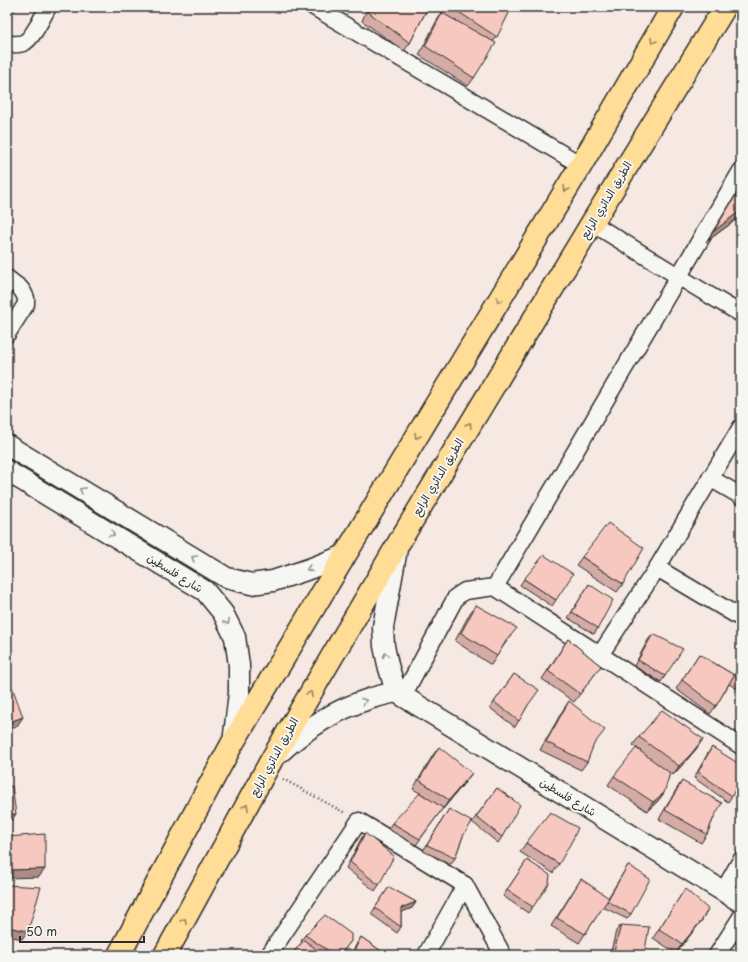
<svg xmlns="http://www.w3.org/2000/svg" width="748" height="962" font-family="'Playpen Sans','Playpen Sans Arabic',sans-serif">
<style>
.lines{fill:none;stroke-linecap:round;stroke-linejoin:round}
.minor-casing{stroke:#2b2b2b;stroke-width:19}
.tertiary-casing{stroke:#2b2b2b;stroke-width:23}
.primary-casing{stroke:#2b2b2b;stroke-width:25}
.path{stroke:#2b2b2b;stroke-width:2.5;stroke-dasharray:1 3;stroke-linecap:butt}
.minor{stroke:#f6f6f2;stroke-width:16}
.tertiary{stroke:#f6f6f2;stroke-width:20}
.primary{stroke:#ffdd96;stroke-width:22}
.wall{fill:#d4aca5;stroke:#2b2b2b}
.shaded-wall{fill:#ad8c86;stroke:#2b2b2b}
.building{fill:#f7c8c0;stroke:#2b2b2b}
.oneway{stroke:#958460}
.oneway2{stroke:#90908e}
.labels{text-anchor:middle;stroke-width:4;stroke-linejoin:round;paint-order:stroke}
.street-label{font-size:11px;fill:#2b2b2b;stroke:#f6f6f2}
</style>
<rect width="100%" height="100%" fill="#f6e8e3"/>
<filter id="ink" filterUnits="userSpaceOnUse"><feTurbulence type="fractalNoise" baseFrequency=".025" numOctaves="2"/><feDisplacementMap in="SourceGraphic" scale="8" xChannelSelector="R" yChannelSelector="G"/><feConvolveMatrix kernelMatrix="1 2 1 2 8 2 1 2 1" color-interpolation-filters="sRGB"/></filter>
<g filter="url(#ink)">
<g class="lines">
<g class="minor-casing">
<g id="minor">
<path d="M314 7 581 165"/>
<path d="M7 44C12 44 18 45 23 43 32 40 43 16 48 7"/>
<path d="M592 223 699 289 741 314"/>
<path d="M7 278 20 288 23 292 26 298V304L7 334"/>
<path d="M710 478 741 496"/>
<path d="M657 568 741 618"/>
<path d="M495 587 741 171"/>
<path d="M600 655 657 568 741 427"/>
<path d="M403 696 456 597 465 591 495 587 741 746"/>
<path d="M723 892 741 860"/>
<path d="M269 955 359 821 465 885 503 955"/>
<path d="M426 955 465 885"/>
<path d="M717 955 741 917"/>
</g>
</g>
<g class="tertiary-casing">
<g id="tertiary">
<path d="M7 445 227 578 251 584 273 581 309 569 345 555"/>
<path d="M7 471 205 591 223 613 235 637 239 665V693L233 743"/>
<path d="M396 692 388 665 384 646 383 627 397 549"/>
<path d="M277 755C304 730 334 710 369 699 378 696 387 694 396 692L741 902"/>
</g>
</g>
<g class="primary-casing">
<g id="primary">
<path d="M119 955 213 779 232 744 292 644 345 555 581 165 673 7"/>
<path d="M165 955 272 759 398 544 592 223 725 7"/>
</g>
</g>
<path class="path" d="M283 779 345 813"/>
<use href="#minor" class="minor"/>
<use href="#tertiary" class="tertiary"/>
<use href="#primary" class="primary"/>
</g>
<g class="wall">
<path d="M368 7H428L410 43 404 51 362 21Z"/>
<path d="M444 7H512L474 78 468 86 419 55 436 22 442 13 444 15 441 12Z"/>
<path d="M741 186V216L706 242Z"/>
<path d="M582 557 623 584 617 592 576 565Z"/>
<path d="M524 579 556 600 552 606 520 585Z"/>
<path d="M589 584 598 628 594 634 568 618Z"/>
<path d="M476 605 511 636 504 645 491 665 455 641 470 613Z"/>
<path d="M653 634 665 676 661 682 634 666 648 640Z"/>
<path d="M568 639 601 666 574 702 542 679Z"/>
<path d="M699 654 734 675 741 666V691L729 684 716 706 710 714 676 689Z"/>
<path d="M514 674 528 705 515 727 490 708Z"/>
<path d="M569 701 587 762 581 770 540 750 563 710Z"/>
<path d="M639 737 697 748 685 762 673 775 670 773 658 801 647 811 608 785 614 776 641 751 633 745Z"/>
<path d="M439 747 466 781 443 809V808L416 845 388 829 392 823 425 796 413 789 433 755Z"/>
<path d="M712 747 732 796 728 802 694 778 708 753Z"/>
<path d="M682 781 714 817 707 834 701 843 659 819 676 790Z"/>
<path d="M497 788 502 837 498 843 472 822Z"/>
<path d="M449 809 463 836 455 858 451 864 423 851Z"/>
<path d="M365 833 379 885 375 891 346 868 361 839Z"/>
<path d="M526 843 559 864 553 873 520 852Z"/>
<path d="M527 860 549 883 528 913 503 896Z"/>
<path d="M628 865 631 914 627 919 603 907 579 943 551 926 581 879 608 898Z"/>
<path d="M389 887 416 902 412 908 401 912V927L397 933 371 914Z"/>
<path d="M685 889 702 920 676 953 653 938Z"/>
<path d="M621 925 641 955H610L616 931Z"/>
<path d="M305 935 351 941 340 955H291L302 942 301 941Z"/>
<path d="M361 937 387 955H351L357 943Z"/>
</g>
<g class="shaded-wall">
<path d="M741 210V216L706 242 714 231Z"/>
<path d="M23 717 17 726 7 730V723Z"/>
<path d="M703 739 697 748 685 762 673 775 679 766Z"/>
<path d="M472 773 466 781 443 809 449 800Z"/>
<path d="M664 793 658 801 647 811 653 802Z"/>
<path d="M16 814 12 820H7V815Z"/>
<path d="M45 869 39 877 7 878V870Z"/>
<path d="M416 902 412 908 397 914 401 908Z"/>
<path d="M702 920 696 928 676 953 682 944Z"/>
<path d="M7 927 28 931 22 939 7 936Z"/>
</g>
<g class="building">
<path d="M7 7H16L7 23Z"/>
<path d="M370 7H428L410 43 368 12Z"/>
<path d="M451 7H512L497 37Z"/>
<path d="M442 13 496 43 474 78 425 46Z"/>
<path d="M741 187V210L714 231Z"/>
<path d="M608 523 644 548 623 584 582 557Z"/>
<path d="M544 555 573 574 556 600 524 579Z"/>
<path d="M589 584 613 600 598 628 572 612Z"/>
<path d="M476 605 517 628 506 641 497 656 461 633Z"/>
<path d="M653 634 683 649 665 676 638 660Z"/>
<path d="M568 639 601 666 580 694 548 671Z"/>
<path d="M7 653 11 659 7 661Z"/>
<path d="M699 654 734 675 741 666V679L734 675 716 706 682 680Z"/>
<path d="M7 673 23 717 7 723Z"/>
<path d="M514 674 539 690 528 705 519 721 494 702Z"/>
<path d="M569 701 605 730 594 744 587 762 546 742Z"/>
<path d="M662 710 703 739 691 754 679 766 639 737Z"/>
<path d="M439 747 472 773 449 800 419 780Z"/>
<path d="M712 747 741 765V777L732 796 698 772Z"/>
<path d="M636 748 670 773 664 793 653 802 614 776Z"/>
<path d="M682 781 722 803 714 817 707 834 665 810Z"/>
<path d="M12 786 16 814 7 815V787Z"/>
<path d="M497 788 520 805 502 837 476 817Z"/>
<path d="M420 793 443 808 420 839 392 823Z"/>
<path d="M449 809 472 822 463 836 455 858 427 845Z"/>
<path d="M550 812 578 828 573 839 559 864 526 843Z"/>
<path d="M365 833 394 856 379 885 350 862Z"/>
<path d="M45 834V869L7 870V837Z"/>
<path d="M527 860 550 875 549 883 533 907 507 890Z"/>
<path d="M628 865 650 879 631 914 607 901Z"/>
<path d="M581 879 609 898 585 934 557 918Z"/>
<path d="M7 885 41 887 28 931 7 927Z"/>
<path d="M389 887 416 902 401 908V927L375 908Z"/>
<path d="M685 889 708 909 702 920 682 944 659 929Z"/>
<path d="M325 915 351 934V941L340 955H335L305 935Z"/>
<path d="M621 925 649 927 645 950 641 955H613Z"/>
<path d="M361 937 387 955H352Z"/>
<path d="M304 940 324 955H291Z"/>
<path d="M7 951 17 954V955H7Z"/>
</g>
<defs><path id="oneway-chevron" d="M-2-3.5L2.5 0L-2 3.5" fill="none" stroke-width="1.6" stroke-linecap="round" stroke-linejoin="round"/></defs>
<g class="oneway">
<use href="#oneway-chevron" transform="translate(653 41) rotate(120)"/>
<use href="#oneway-chevron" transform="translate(566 189) rotate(121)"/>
<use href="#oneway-chevron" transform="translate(499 300) rotate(121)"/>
<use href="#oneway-chevron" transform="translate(469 425) rotate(-59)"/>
<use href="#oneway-chevron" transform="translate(417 436) rotate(121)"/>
<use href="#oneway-chevron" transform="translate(310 694) rotate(-60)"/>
<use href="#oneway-chevron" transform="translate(246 807) rotate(-61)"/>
<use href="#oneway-chevron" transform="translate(184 921) rotate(-61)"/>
</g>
<g class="oneway2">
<use href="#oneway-chevron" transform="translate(82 490) rotate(-149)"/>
<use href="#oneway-chevron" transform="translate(112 534) rotate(31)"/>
<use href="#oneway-chevron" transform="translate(194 558) rotate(-149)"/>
<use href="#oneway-chevron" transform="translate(309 569) rotate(160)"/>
<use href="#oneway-chevron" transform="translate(227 622) rotate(63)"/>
<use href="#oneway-chevron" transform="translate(386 655) rotate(-101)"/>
<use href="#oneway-chevron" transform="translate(364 701) rotate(-21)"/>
</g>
</g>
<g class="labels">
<g class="street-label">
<text transform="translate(606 200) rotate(-59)" y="4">الطريق الدائري الرابع</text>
<text transform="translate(438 477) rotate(-59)" y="4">الطريق الدائري الرابع</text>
<text transform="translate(175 573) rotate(32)" y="4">شارع فلسطين</text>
<text transform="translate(274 757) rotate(-61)" y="4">الطريق الدائري الرابع</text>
<text transform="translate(568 797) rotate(31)" y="4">شارع فلسطين</text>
</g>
</g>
<rect width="748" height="962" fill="none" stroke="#f6f6f2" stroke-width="24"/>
<rect x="12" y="12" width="724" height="938" fill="none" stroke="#2b2b2b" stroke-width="1.5" filter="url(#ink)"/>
<path d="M20 936v6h124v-6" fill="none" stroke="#2b2b2b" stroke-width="2"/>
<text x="26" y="936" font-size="12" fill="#2b2b2b" stroke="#f6f6f2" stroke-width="3" paint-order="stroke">50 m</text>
</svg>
